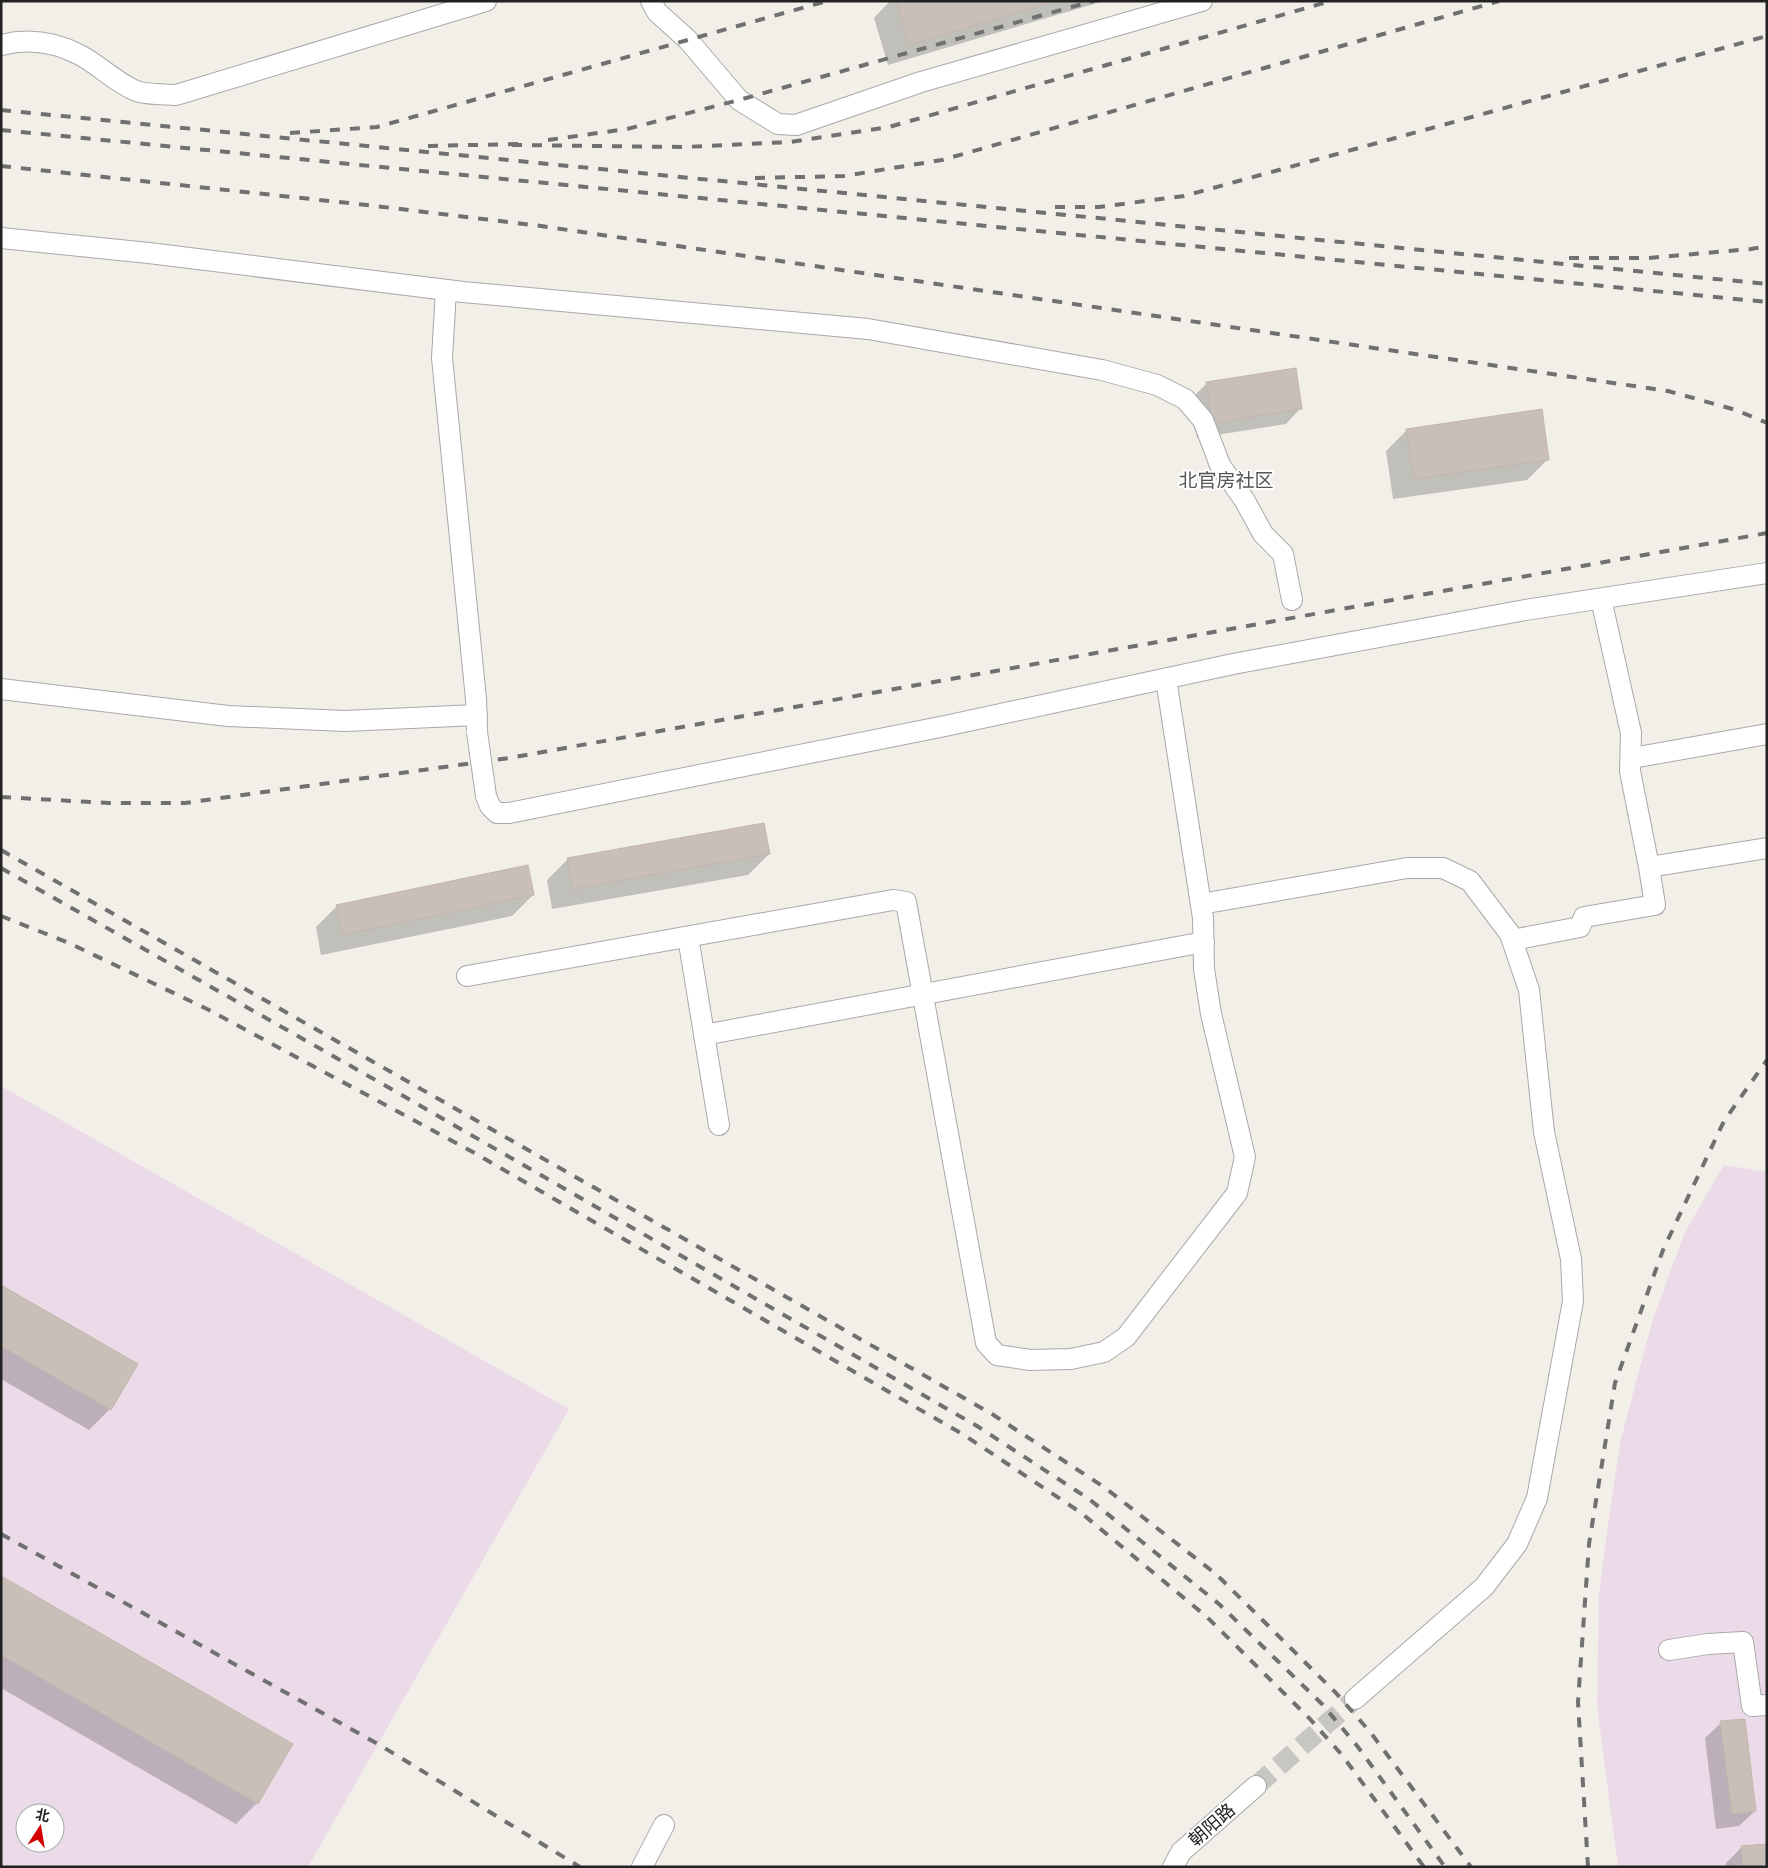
<svg xmlns="http://www.w3.org/2000/svg" width="1768" height="1868" font-family="Mulish,'Noto Sans SC',sans-serif">
<style>
.industrial{fill:#ebdbe8;fill-rule:evenodd}
.shadow{fill:#0003}
.building{fill:#c7bfb8;stroke:#c4b6ab}
.lines{fill:none;stroke-linecap:round;stroke-linejoin:round}
.minor-tunnel{stroke:#c8c6c1;stroke-width:20;stroke-dasharray:20 10;stroke-linecap:butt}
.minor-casing{stroke:#a9a9a9;stroke-width:22}
.minor{stroke:#fff;stroke-width:20}
.rail{stroke:#707070;stroke-width:4;stroke-dasharray:10 10;stroke-linecap:butt}
.minor-bridge-casing{stroke:#a9a9a9;stroke-width:22;stroke-linecap:butt}
.minor-bridge{stroke:#fff;stroke-width:20}
.labels{text-anchor:middle;stroke-width:4;stroke-linejoin:round;paint-order:stroke}
.street-label{font-size:18px;fill:#222;stroke:#fff}
.neighbourhood-label{font-size:19px;fill:#555;stroke:#fff}
</style>
<rect width="100%" height="100%" fill="#f2efe9"/>
<g class="industrial">
<path d="M1 1086 569 1409 308 1867H1ZM25 1813H55V1843H25Z"/>
<path d="M1724 1165 1767 1172V1867H1618L1597 1706 1599 1594 1609 1517 1621 1439 1652 1322 1685 1232Z"/>
</g>
<g class="shadow">
<path d="M890 1H1104L888 65 874 18Z"/>
<path d="M1295 369 1301 408 1286 424 1197 438 1191 399 1206 384Z"/>
<path d="M1407 430 1548 459 1527 480 1393 499 1386 451Z"/>
<path d="M769 854 748 875 552 909 547 880 568 859Z"/>
<path d="M533 895 512 916 321 955 316 927 337 906Z"/>
<path d="M1 1286 110 1409 89 1430 1 1379Z"/>
<path d="M1 1577 257 1803 236 1824 1 1688Z"/>
<path d="M1721 1723 1755 1811 1739 1826 1716 1829 1705 1738Z"/>
<path d="M1741 1848 1767 1867H1726V1863Z"/>
</g>
<g class="building">
<path d="M896 1H1057L909 45Z"/>
<path d="M1296 368 1302 409 1212 423 1206 382Z"/>
<path d="M1542 409 1549 460 1414 479 1406 429Z"/>
<path d="M764 823 770 854 573 889 567 858Z"/>
<path d="M528 865 534 895 342 935 336 905Z"/>
<path d="M1 1285 138 1364 111 1410 1 1346Z"/>
<path d="M1 1576 293 1744 258 1804 1 1655Z"/>
<path d="M1745 1719 1756 1811 1732 1814 1720 1721Z"/>
<path d="M1767 1844V1867H1743L1741 1846Z"/>
</g>
<g class="lines">
<path class="minor-tunnel" d="M1256 1786 1355 1699"/>
<g class="minor-casing">
<g id="minor">
<path d="M651 1 657 12 688 40 739 100 778 124 796 125 921 82 1202 1"/>
<path d="M1 45C28 38 55 42 80 55 99 65 114 81 134 90 144 95 165 94 176 95L486 1"/>
<path d="M1 238 149 253 463 292 868 329 1102 370 1157 385 1185 399 1203 420 1220 465 1245 501 1263 534 1283 554 1292 600"/>
<path d="M446 290 442 358 476 699 477 728"/>
<path d="M1601 599 1631 733 1630 771 1649 867"/>
<path d="M1 689 228 716 345 721 477 715"/>
<path d="M1632 758 1767 734"/>
<path d="M486 796 490 806 497 813H509L945 726 1233 664 1525 610 1767 573"/>
<path d="M1201 904 1407 868H1443L1470 881 1510 934 1529 990 1544 1132 1571 1259 1573 1301 1537 1498 1517 1544 1484 1587 1355 1699"/>
<path d="M688 937 719 1125"/>
<path d="M1512 940 1580 927 1584 917 1655 905 1649 867 1767 848"/>
<path d="M467 976 893 900 906 902 986 1343 997 1355 1030 1360 1071 1359 1104 1352 1126 1337 1237 1193 1245 1157 1211 1014 1204 969 1203 918 1166 679"/>
<path d="M704 1035 1204 942"/>
<path d="M1669 1650 1708 1644 1743 1642 1752 1706 1767 1705"/>
<path d="M642 1867 664 1825"/>
<path d="M1173 1867 1181 1852 1256 1786"/>
</g>
</g>
<use href="#minor" class="minor"/>
<g class="rail">
<path d="M1 110 1767 284"/>
<path d="M1 130 1767 302"/>
<path d="M290 133 377 127 827 1"/>
<path d="M548 140 627 129 739 100 1093 1"/>
<path d="M512 145 684 147 790 142 889 127 1331 1"/>
<path d="M428 146 518 144"/>
<path d="M1 166 367 205 541 226 1668 391 1736 410 1767 423"/>
<path d="M755 178 844 176 942 160 1499 1"/>
<path d="M1055 207H1099L1184 196 1767 36"/>
<path d="M1569 258H1648L1751 249 1767 246"/>
<path d="M1 797 109 803H185L509 758 1767 533"/>
<path d="M1 850 992 1414 1104 1487 1216 1574 1336 1693 1371 1733 1471 1867"/>
<path d="M1 868 386 1086 977 1426 1089 1499 1219 1604 1322 1704 1358 1747 1445 1867"/>
<path d="M1 916 69 943 207 1009 471 1151 964 1435 1080 1512 1207 1617 1310 1719 1342 1755 1424 1867"/>
<path d="M1 1534 378 1744 580 1867"/>
<path d="M1588 1867 1578 1702 1589 1544 1615 1383 1663 1250 1724 1121 1767 1060"/>
</g>
<g class="minor-bridge-casing">
<path id="minor-bridge" d="M477 732 486 796"/>
</g>
<use href="#minor-bridge" class="minor-bridge"/>
</g>
<g class="labels">
<g class="street-label">
<text transform="translate(1212 1825) rotate(-41)" y="6">朝阳路</text>
</g>
<g class="neighbourhood-label">
<text x="1226" y="487">北官房社区</text>
</g>
</g>
<rect width="1768" height="1868" fill="none" stroke="#222222" stroke-width="5"/>
<g transform="translate(40 1828) rotate(12)"><circle r="24" fill="#ffffff" stroke="#a7a7a7"/>
<path d="M0-4L9 19L0 12L-9 19Z" fill="#d40000"/>
<text y="-8" font-size="14" font-weight="bold" text-anchor="middle" fill="#222222">北</text>
</g>
</svg>
